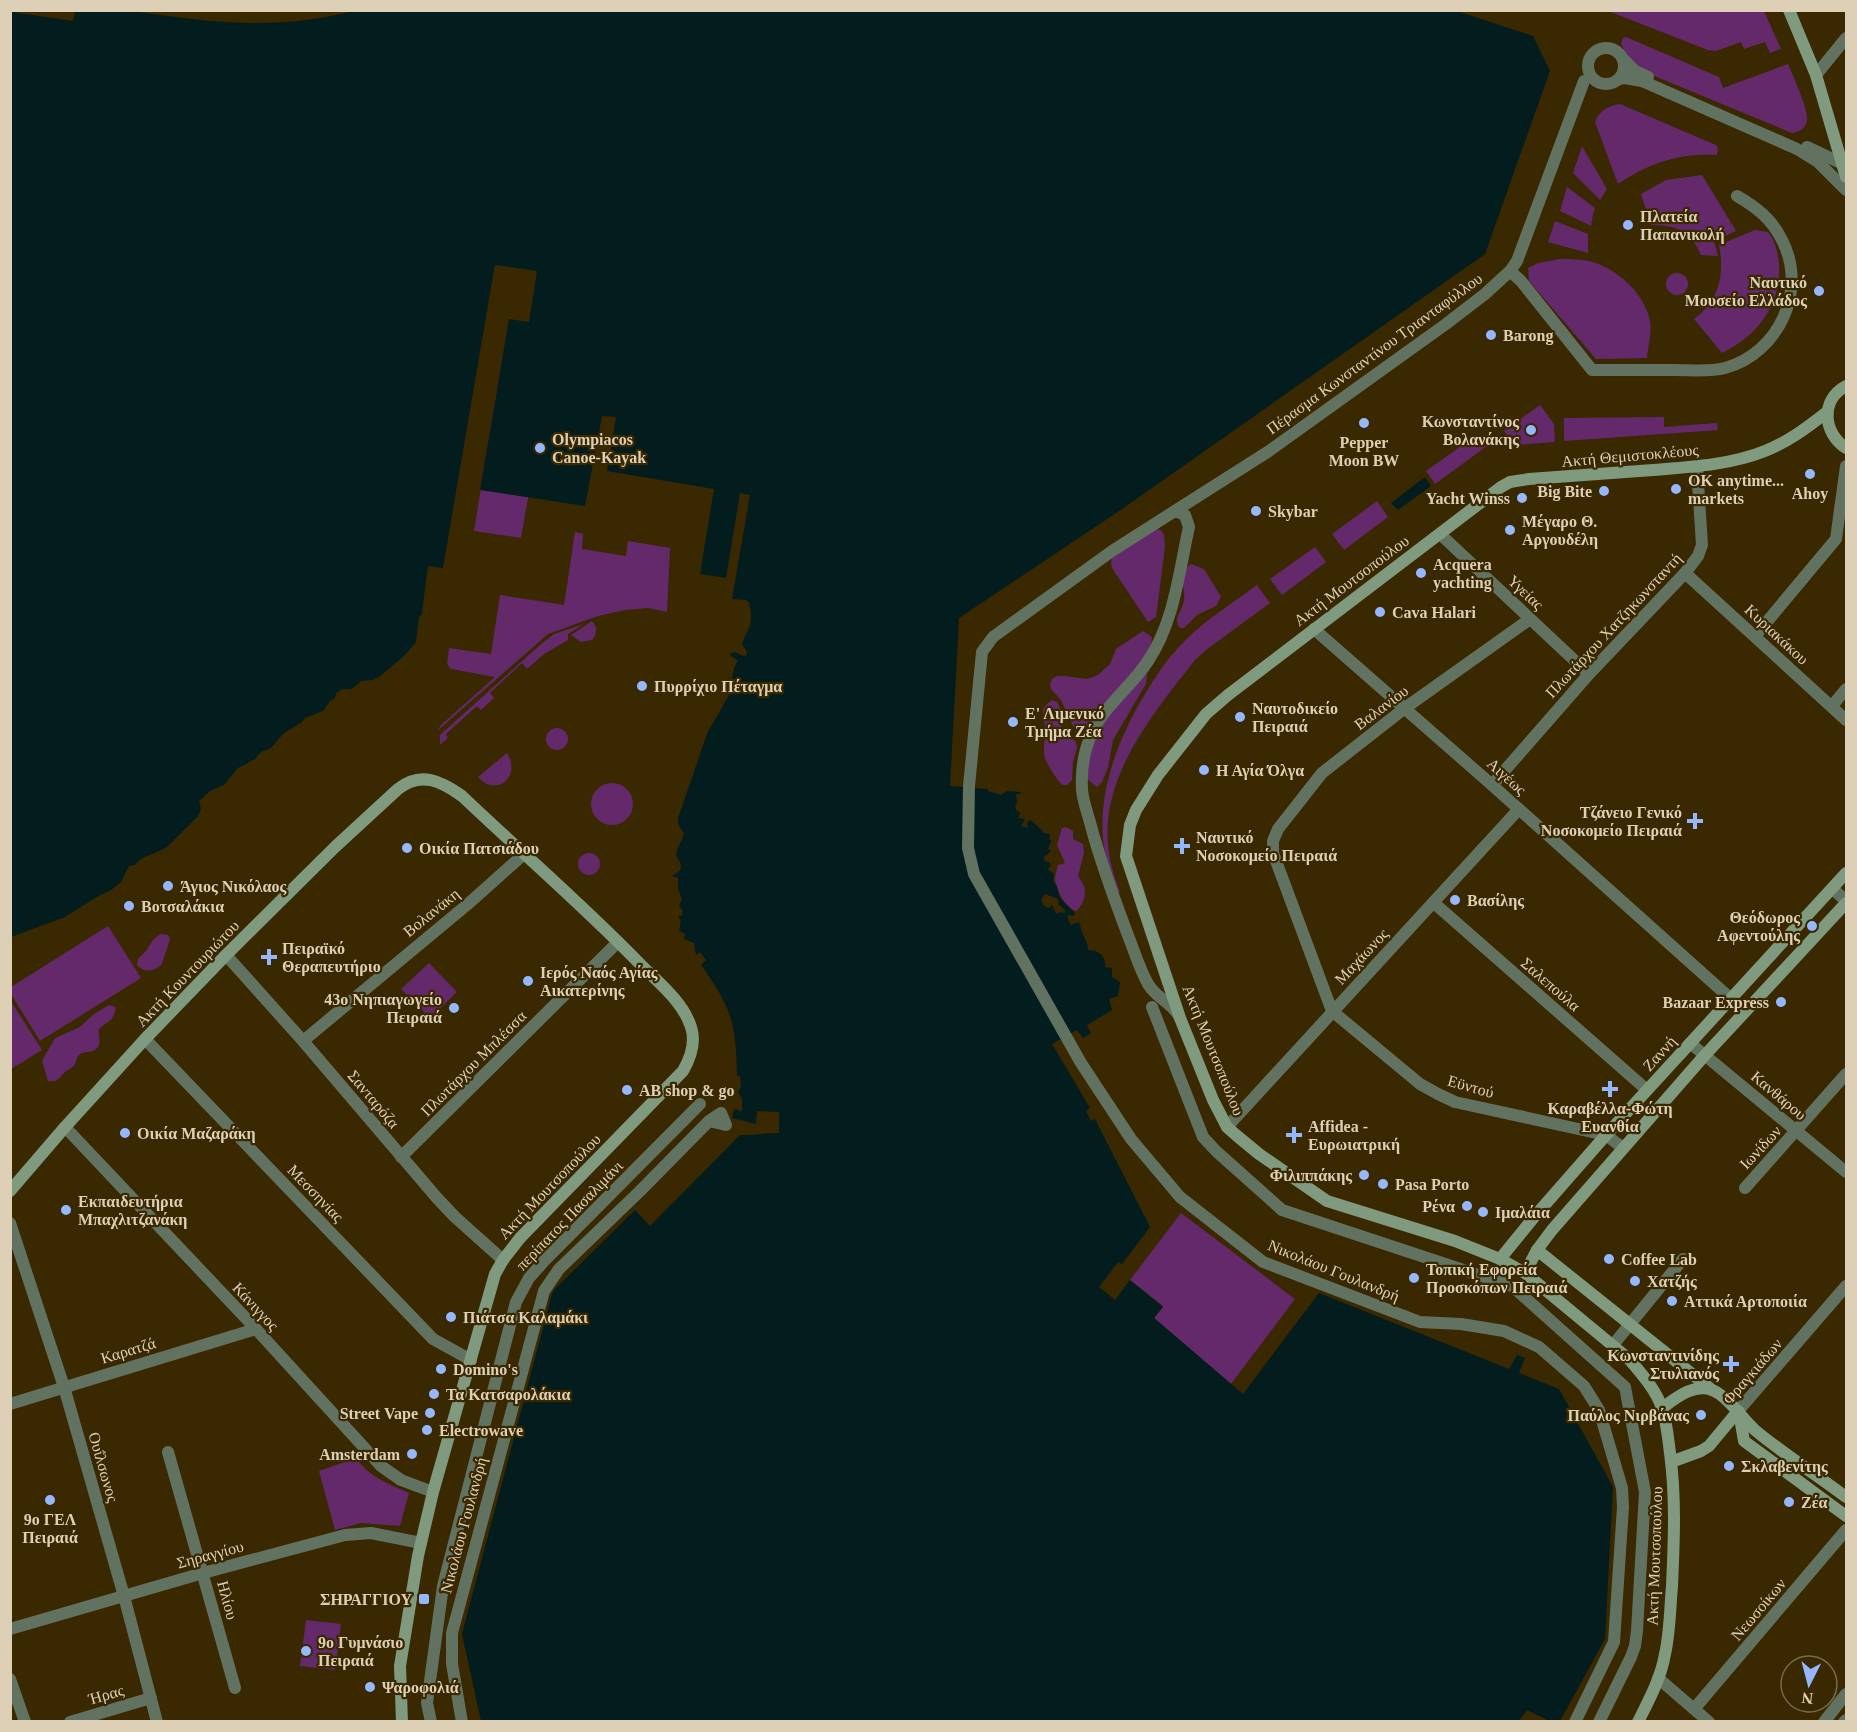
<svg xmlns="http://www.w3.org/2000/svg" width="1857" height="1732" font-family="'Times New Roman',serif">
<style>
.green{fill:#64296a}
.water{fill:#031c1e;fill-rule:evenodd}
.pier{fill:#392800}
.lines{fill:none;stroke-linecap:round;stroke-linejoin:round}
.street{stroke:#617260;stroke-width:12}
.secondary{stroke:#7f9a7e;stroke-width:12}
.poi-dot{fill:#94b7fd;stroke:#392800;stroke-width:2}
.labels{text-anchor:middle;stroke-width:4.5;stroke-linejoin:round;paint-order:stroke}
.poi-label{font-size:16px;font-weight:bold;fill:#ded0b6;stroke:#392800;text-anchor:start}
.street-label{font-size:16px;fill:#ded0b6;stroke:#392800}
</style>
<rect width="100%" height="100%" fill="#392800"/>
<g class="green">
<path d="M1608 11H1764L1781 49 1770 53 1765 42 1744 49 1741 42 1716 51 1708 50Z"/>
<path d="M1626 37 1719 77 1723 88 1788 64C1793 76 1809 110 1807 121 1805 129 1799 132 1792 133L1635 68 1631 64 1621 44 1623 38Z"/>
<path d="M1620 104 1716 145 1718 148 1717 155C1679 153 1649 163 1618 184L1595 122C1600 110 1608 106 1620 104Z"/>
<path d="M1582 146 1607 189 1600 200 1573 173Z"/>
<path d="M1702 175 1736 231 1714 241 1718 256 1701 255C1691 231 1676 225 1651 225L1641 194 1666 180Z"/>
<path d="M1567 187 1595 208 1593 214 1591 226 1560 211Z"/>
<path d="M1555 221 1588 234V253L1548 242Z"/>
<path d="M1755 230 1768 232C1775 240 1778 253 1779 263 1782 304 1758 336 1722 353L1694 319C1719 301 1725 274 1719 245Z"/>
<path d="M1560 259C1571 259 1582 259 1593 262 1618 270 1645 294 1650 321 1652 332 1648 346 1647 358L1596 359 1529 281 1528 268 1538 263Z"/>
<circle cx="1677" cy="284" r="11"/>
<path d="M497 389 599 405 529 492 521 538 474 531Z"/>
<path d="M1540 405 1554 424 1555 442 1515 445 1504 431Z"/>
<path d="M1664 417V427L1717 423 1718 430 1564 441V418Z"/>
<path d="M1478 434 1487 446 1435 484 1426 471Z"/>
<path d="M1377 501 1388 517 1344 550 1332 534Z"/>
<path d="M1153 529 1161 530 1164 535 1165 547 1156 617 1148 622 1112 568 1111 563 1112 558Z"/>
<path d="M575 532 583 534 582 549 626 556 628 541 670 548 667 612 648 608 625 610 598 616 548 634 437 731 441 725 495 677 451 669 447 664 449 648 491 654 500 595 564 605Z"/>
<path d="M1315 547 1326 562 1282 595 1270 579Z"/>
<path d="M1191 564 1204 569 1221 597 1216 606 1197 615 1184 628H1180C1172 618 1183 611 1184 600 1187 586 1174 575 1191 564Z"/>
<path d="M1257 585 1270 603 1206 650 1195 660C1155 711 1102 774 1108 843 1109 860 1114 876 1120 892L1117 893C1112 876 1105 858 1103 840 1099 791 1116 746 1139 704 1151 684 1162 665 1178 648 1200 623 1230 605 1257 585Z"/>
<path d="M592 621C598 628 597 634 592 640L581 642 571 635Z"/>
<path d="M584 624 568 634V640L544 654 527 669 522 663 490 693 494 698 481 710 477 706 446 734 448 738 440 745V735L540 645 554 634Z"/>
<path d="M1143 631 1152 637 1146 684 1113 740 1108 768 1102 782 1097 787 1088 780 1087 776 1090 748 1083 739 1078 737 1061 700 1051 689 1050 685 1052 679 1057 676H1064L1087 679 1098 675 1110 664 1116 649Z"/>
<path d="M1052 700 1057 702 1061 710 1062 730 1076 742 1077 748 1073 762 1072 780 1067 785H1063C1059 783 1046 763 1045 758 1042 749 1046 739 1046 730 1045 724 1042 717 1043 711 1044 706 1048 703 1052 700Z"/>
<circle cx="557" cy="739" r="11"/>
<path d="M507 753C522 776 496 798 478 777Z"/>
<circle cx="612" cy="804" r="21"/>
<path d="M1066 827 1073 831V839L1083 844 1084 853 1078 876C1079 879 1082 881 1083 884 1088 892 1083 906 1076 911 1066 908 1056 890 1055 880 1055 876 1057 869 1058 865L1065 863 1057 845 1062 828Z"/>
<circle cx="589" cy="864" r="11"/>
<path d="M108 926 141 978 40 1041 11 994V987Z"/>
<path d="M160 934 168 935 170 939 162 964C155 972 144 973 137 965L138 959 146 951 153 940Z"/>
<path d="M429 963 457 992 430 1018 401 989Z"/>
<path d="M10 1000 42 1050 11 1069H10Z"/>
<path d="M109 1005 116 1007C114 1021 108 1021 99 1029 98 1035 102 1043 97 1048 92 1054 84 1050 79 1055 76 1058 77 1060 75 1064 72 1069 68 1069 64 1073 58 1079 58 1082 48 1081L42 1061 55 1038 80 1027 94 1014Z"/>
<path d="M1181 1213 1295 1299 1231 1384 1154 1318 1163 1306 1130 1280Z"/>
<path d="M356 1458C369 1477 389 1484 409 1493L400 1526 361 1523 335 1530 319 1471Z"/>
<path d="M306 1620 341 1624 335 1670 300 1666Z"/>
</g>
<g class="water">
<path d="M125 10C206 22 277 32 357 10H1454L1533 36 1550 71 1485 254 1122 509 959 618 950 786 988 789V791L1001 795 1007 791 1021 792 1020 794H1016L1017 803 1015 806 1016 810 1020 813 1018 818 1025 819 1021 826 1028 828 1027 822 1031 820C1036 825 1040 828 1044 833L1050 834 1049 838 1052 842 1050 843 1048 849 1051 851 1044 857V861L1049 862 1051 865 1048 869 1054 874 1053 881 1057 886 1060 898 1075 913 1073 916 1068 915V919L1071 925 1078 922 1080 924C1080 933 1088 940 1088 950 1099 950 1106 956 1105 967L1112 968V977L1120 982 1118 996 1109 999 1112 1010 1087 1025 1091 1033 1083 1038 1077 1030 1052 1044 1090 1108 1086 1111 1091 1121 1095 1119 1150 1227 1122 1264 1118 1262 1099 1287 1115 1300 1130 1280 1163 1307 1154 1318 1243 1394 1319 1293 1509 1369 1517 1355 1525 1358 1519 1373 1559 1389 1613 1487 1605 1639 1560 1721H1549L1527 1710 1518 1722 481 1721 462 1634 552 1294 555 1289 635 1210 650 1226 740 1135C754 1135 765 1133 779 1133V1112L757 1111 756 1124 732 1118 734 1109 738 1110 740 1112 742 1110V1099L738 1092 741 1087 740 1076H737C736 1023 732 1008 701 965L706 960 700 952 696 955 694 943 684 939 685 934 679 931 681 920 678 917 682 915 683 911 679 906 682 899 678 889V878L672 876C678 871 683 872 680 862 671 853 682 844 684 833L678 824V818L708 731C712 726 731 692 732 688 732 679 732 669 738 661L731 656 730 654 734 652 744 656 747 655V652L742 644C747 629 754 625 750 608 748 600 752 605 746 600L732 599 750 495 740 493 726 578 700 574 714 489 607 471 616 417 602 416 585 506 480 490 509 319 529 322 537 271 495 265 443 569 428 567 422 614 416 642 404 656 379 677 372 680 361 681 352 689H342L336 693 335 698 330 701 323 711 305 718 302 722 284 733 271 748 261 752 255 759 238 768 224 785 210 791 199 801 201 809 198 816 168 846C158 854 143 854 135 865L129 866 121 882 111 890 100 895 65 917 11 937 10 11 12 12 73 21 75 11ZM1045 894 1058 899 1059 905 1065 910V913L1060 912 1056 914 1052 905 1049 908 1044 906 1041 900Z"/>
<path d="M1425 477 1431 486 1398 510 1391 503Z"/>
</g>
<path class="pier" d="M495 265 522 269 521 272 498 268 446 569 443 572 431 570 425 615 422 619 419 642H416L419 617 422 614 428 566 443 568Z"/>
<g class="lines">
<g class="street">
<circle cx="1606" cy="66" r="18"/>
<path d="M1623 59 1635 71 1648 77"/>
<path d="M1816 75 1846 38"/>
<path d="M1619 79 1624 78 1642 81 1797 149 1818 162 1846 190"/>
<path d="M1807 147 1843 164 1846 168"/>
<path d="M1510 271 1521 281 1592 370C1620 370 1647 370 1675 370 1691 370 1709 372 1725 368 1779 353 1808 290 1782 240 1772 219 1756 207 1737 196"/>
<path d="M1175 511 1185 515 1189 527C1179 572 1174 623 1148 661 1131 687 1105 705 1092 733 1084 750 1081 771 1082 790 1083 802 1088 814 1091 826 1101 864 1115 901 1129 938 1135 953 1140 970 1148 984 1156 998 1171 1002 1179 1016"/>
<path d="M1440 534 1589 674"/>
<path d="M1685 573 1846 720"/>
<path d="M1530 619 1405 708 1322 773 1278 829 1273 841V853L1332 1011 1420 1084 1438 1094 1455 1102 1606 1135 1623 1148"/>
<path d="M1314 629 1492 785 1730 998"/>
<path d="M1755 636 1836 539 1846 466"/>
<path d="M1832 706 1846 689"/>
<path d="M1492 785 1589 674 1685 573 1698 556 1702 545 1697 467"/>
<path d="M1833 889 1846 901"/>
<path d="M1434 903 1647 1090"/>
<path d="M226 955 303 1041 437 1198 455 1217 503 1260"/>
<path d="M1152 1007 1203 1137 1216 1151 1282 1210 1512 1286 1625 1387 1645 1492 1637 1631 1635 1646 1631 1657 1599 1722"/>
<path d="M145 1039 433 1339 471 1360"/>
<path d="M303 1041 468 904 524 854"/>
<path d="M1690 1043 1846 1172"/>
<path d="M65 1127 256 1329 381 1466 401 1480 433 1492"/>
<path d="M1227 1127C1324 1020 1423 915 1519 809"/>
<path d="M401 1157 618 942"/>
<path d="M1745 1188 1846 1074"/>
<path d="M10 1223 64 1387 124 1596 157 1722"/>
<path d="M1613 1345 1683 1259"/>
<path d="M10 1404 256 1329"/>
<path d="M1738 1411 1846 1286"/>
<path d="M168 1452 235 1688"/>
<path d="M10 1629 203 1573 345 1535 371 1533 421 1543"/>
<path d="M1658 1678 1709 1722"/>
<path d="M10 1679 25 1722"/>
<path d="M1694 1709 1846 1530"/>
<path d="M70 1722 151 1698"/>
<path d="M431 1722 427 1703 443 1586 516 1302 529 1278 545 1260 700 1104"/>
<path d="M462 1722 452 1664V1633L544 1291 559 1269 640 1191 709 1121 721 1113 726 1125 709 1121"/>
<path d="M1575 1722 1614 1642 1623 1507 1622 1488 1599 1410 1584 1386 1539 1347 1504 1331 1461 1324 1420 1322 1263 1262 1180 1197 1131 1139 1081 1063 974 874 968 848 969 786 982 652 993 637 1112 551 1269 451 1446 324 1485 294 1510 271 1517 261 1584 81"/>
<path d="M1824 1722 1846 1694"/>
<path d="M1844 1722 1846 1720"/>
</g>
<g class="secondary">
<path d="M1789 10 1816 75 1846 177"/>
<path d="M1846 386C1820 400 1823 433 1846 448"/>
<path d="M10 1191 65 1127 145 1039 226 955 335 847 398 789C421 771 441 781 462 796 522 853 585 907 642 966 660 984 683 1002 691 1027 696 1042 691 1057 683 1071L520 1238 503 1260 495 1274 433 1492 418 1556 400 1666 402 1722"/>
<path d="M1537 1250 1712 1390"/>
<path d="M1500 1259 1535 1216 1606 1135 1846 873"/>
<path d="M1525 1273 1537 1250 1552 1230 1705 1055 1846 903"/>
<path d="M1662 1408C1676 1398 1694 1383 1712 1390 1728 1396 1744 1421 1756 1431 1785 1455 1817 1475 1846 1497"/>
<path d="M1739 1412 1744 1441 1846 1516"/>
<path d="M1671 1462 1701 1451 1709 1446 1738 1411"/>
<path d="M1638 1722C1649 1700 1661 1678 1665 1654 1670 1632 1670 1608 1672 1586 1674 1541 1676 1498 1670 1453 1668 1438 1667 1423 1662 1408 1656 1390 1641 1373 1629 1359L1525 1273 1500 1259 1455 1241 1327 1201 1259 1154 1236 1135 1227 1127 1213 1100 1180 1018 1126 856 1130 825 1136 810 1158 775 1206 714 1228 695 1501 487 1510 482 1529 479C1570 476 1611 473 1653 470 1690 467 1730 465 1765 451 1788 442 1808 427 1827 412"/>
</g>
</g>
<g class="poi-dot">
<circle cx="1628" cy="225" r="6"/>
<circle cx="1819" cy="291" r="6"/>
<circle cx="1491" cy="335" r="6"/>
<circle cx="1364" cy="423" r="6"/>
<circle cx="1531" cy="430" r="6"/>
<circle cx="540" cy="448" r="6"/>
<circle cx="1810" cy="474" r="6"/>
<circle cx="1676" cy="489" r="6"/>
<circle cx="1604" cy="491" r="6"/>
<circle cx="1522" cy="498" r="6"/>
<circle cx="1256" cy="511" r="6"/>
<circle cx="1510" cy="530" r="6"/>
<circle cx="1421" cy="573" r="6"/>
<circle cx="1380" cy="612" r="6"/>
<circle cx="642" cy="686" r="6"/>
<circle cx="1240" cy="717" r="6"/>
<circle cx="1013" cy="722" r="6"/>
<circle cx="1204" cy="770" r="6"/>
<path d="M1692 812h6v6h6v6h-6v6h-6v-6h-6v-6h6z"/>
<path d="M1179 837h6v6h6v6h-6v6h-6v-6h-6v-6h6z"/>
<circle cx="407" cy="848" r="6"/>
<circle cx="168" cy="886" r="6"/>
<circle cx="1455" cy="900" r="6"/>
<circle cx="129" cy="906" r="6"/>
<circle cx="1812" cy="926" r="6"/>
<path d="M266 948h6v6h6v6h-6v6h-6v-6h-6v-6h6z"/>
<circle cx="528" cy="981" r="6"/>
<circle cx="1781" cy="1002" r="6"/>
<circle cx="454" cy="1008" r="6"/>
<path d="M1607 1080h6v6h6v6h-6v6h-6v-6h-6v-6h6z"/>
<circle cx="627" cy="1090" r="6"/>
<circle cx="125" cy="1133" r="6"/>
<path d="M1291 1126h6v6h6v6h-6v6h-6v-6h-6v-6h6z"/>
<circle cx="1364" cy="1175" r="6"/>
<circle cx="1383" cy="1184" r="6"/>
<circle cx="1467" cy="1206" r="6"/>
<circle cx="66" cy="1210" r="6"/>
<circle cx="1483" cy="1212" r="6"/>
<circle cx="1609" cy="1259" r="6"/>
<circle cx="1414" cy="1278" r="6"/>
<circle cx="1635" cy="1281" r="6"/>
<circle cx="1672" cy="1301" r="6"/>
<circle cx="451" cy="1317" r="6"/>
<path d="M1728 1355h6v6h6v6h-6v6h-6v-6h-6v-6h6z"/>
<circle cx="441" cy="1369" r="6"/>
<circle cx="434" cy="1394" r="6"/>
<circle cx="430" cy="1413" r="6"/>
<circle cx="1701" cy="1415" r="6"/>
<circle cx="427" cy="1430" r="6"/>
<circle cx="412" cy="1454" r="6"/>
<circle cx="1729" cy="1466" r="6"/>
<circle cx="50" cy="1500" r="6"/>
<circle cx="1789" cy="1502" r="6"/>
<rect x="418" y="1593" width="12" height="12" rx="3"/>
<circle cx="306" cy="1651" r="6"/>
<circle cx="370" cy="1687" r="6"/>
</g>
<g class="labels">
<g class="poi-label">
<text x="1640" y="222">Πλατεία<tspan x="1640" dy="18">Παπανικολή</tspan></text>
<text x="1807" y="288" text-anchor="end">Ναυτικό<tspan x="1807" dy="18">Μουσείο Ελλάδος</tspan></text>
<text x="1503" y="341">Barong</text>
<text x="1519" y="427" text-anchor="end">Κωνσταντίνος<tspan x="1519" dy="18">Βολανάκης</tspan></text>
<text x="552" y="445">Olympiacos<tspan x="552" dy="18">Canoe-Kayak</tspan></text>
<text x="1364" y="448" text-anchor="middle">Pepper<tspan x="1364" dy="18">Moon BW</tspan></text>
<text x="1688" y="486">OK anytime...<tspan x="1688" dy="18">markets</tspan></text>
<text x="1592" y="497" text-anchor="end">Big Bite</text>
<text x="1810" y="499" text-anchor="middle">Ahoy</text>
<text x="1510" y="504" text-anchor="end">Yacht Winss</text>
<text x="1268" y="517">Skybar</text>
<text x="1522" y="527">Μέγαρο Θ.<tspan x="1522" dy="18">Αργουδέλη</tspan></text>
<text x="1433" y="570">Acquera<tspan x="1433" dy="18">yachting</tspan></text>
<text x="1392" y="618">Cava Halari</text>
<text x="654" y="692">Πυρρίχιο Πέταγμα</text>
<text x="1252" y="714">Ναυτοδικείο<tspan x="1252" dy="18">Πειραιά</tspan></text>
<text x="1025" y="719">Ε' Λιμενικό<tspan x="1025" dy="18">Τμήμα Ζέα</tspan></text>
<text x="1216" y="776">Η Αγία Όλγα</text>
<text x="1682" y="818" text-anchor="end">Τζάνειο Γενικό<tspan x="1682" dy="18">Νοσοκομείο Πειραιά</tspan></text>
<text x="1196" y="843">Ναυτικό<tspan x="1196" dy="18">Νοσοκομείο Πειραιά</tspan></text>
<text x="419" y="854">Οικία Πατσιάδου</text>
<text x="180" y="892">Άγιος Νικόλαος</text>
<text x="1467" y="906">Βασίλης</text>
<text x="141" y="912">Βοτσαλάκια</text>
<text x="1800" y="923" text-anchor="end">Θεόδωρος<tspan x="1800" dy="18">Αφεντούλης</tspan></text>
<text x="282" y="954">Πειραϊκό<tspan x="282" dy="18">Θεραπευτήριο</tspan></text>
<text x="540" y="978">Ιερός Ναός Αγίας<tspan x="540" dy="18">Αικατερίνης</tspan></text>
<text x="442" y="1005" text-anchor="end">43o Νηπιαγωγείο<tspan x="442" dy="18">Πειραιά</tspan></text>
<text x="1769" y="1008" text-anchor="end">Bazaar Express</text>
<text x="639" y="1096">AB shop &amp; go</text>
<text x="1610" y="1114" text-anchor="middle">Καραβέλλα-Φώτη<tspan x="1610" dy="18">Ευανθία</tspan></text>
<text x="1308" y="1132">Affidea -<tspan x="1308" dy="18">Ευρωιατρική</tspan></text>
<text x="137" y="1139">Οικία Μαζαράκη</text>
<text x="1352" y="1181" text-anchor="end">Φιλιππάκης</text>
<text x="1395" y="1190">Pasa Porto</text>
<text x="78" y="1207">Εκπαιδευτήρια<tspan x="78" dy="18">Μπαχλιτζανάκη</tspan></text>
<text x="1455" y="1212" text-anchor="end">Ρένα</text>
<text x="1495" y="1218">Ιμαλάια</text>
<text x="1621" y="1265">Coffee Lab</text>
<text x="1426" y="1275">Τοπική Εφορεία<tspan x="1426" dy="18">Προσκόπων Πειραιά</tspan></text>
<text x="1647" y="1287">Χατζής</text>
<text x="1684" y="1307">Αττικά Αρτοποιία</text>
<text x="463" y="1323">Πιάτσα Καλαμάκι</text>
<text x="1719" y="1361" text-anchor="end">Κωνσταντινίδης<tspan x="1719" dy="18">Στυλιανός</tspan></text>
<text x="453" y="1375">Domino's</text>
<text x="446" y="1400">Τα Κατσαρολάκια</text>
<text x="418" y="1419" text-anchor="end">Street Vape</text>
<text x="1689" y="1421" text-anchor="end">Παύλος Νιρβάνας</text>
<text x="439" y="1436">Electrowave</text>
<text x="400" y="1460" text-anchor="end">Amsterdam</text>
<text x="1741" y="1472">Σκλαβενίτης</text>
<text x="1801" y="1508">Ζέα</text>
<text x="50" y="1525" text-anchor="middle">9ο ΓΕΛ<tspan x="50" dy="18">Πειραιά</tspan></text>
<text x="412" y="1605" text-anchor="end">ΣΗΡΑΓΓΙΟΥ</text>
<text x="318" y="1648">9ο Γυμνάσιο<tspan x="318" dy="18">Πειραιά</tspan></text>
<text x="382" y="1693">Ψαροφολιά</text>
</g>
<g class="street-label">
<text transform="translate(1374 353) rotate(-36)" y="6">Πέρασμα Κωνσταντίνου Τριανταφύλλου</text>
<text transform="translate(1630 455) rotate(-5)" y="6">Ακτή Θεμιστοκλέους</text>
<text transform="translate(1351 580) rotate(-37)" y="6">Ακτή Μουτσοπούλου</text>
<text transform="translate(1526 592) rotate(43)" y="6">Υγείας</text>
<text transform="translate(1613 625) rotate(-47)" y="6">Πλωτάρχου Χατζηκωνσταντή</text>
<text transform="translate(1777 634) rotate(43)" y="6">Κυριακάκου</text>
<text transform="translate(1381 707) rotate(-37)" y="6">Βαλανίου</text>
<text transform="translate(1507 776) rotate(42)" y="6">Αιγέως</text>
<text transform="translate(431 912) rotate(-39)" y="6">Βολανάκη</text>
<text transform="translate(1361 956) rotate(-47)" y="6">Μαχάωνος</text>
<text transform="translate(187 973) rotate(-46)" y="6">Ακτή Κουντουριώτου</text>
<text transform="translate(1551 984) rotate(41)" y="6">Σαλεπούλα</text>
<text transform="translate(1214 1050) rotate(68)" y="6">Ακτή Μουτσοπούλου</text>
<text transform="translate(1659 1053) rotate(-48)" y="6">Ζαννή</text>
<text transform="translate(473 1063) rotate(-45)" y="6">Πλωτάρχου Μπλέσσα</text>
<text transform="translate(1471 1086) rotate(16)" y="6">Εϋντού</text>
<text transform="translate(1779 1095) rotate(40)" y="6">Κανθάρου</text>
<text transform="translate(374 1099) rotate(50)" y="6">Σανταρόζα</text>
<text transform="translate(1760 1147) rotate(-47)" y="6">Ιωνίδων</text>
<text transform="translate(549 1186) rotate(-46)" y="6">Ακτή Μουτσοπούλου</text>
<text transform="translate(316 1193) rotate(46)" y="6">Μεσσηνίας</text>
<text transform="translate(569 1215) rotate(-46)" y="6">περίπατος Πασαλιμάνι</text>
<text transform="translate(1334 1270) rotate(22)" y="6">Νικολάου Γουλανδρή</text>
<text transform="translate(256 1306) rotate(47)" y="6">Κάνιγγος</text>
<text transform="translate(128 1350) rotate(-17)" y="6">Καρατζά</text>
<text transform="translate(1752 1371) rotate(-49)" y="6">Φραγκιάδων</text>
<text transform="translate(104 1467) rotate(74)" y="6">Ουΐλσωνος</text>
<text transform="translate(463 1525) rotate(-75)" y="6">Νικολάου Γουλανδρή</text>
<text transform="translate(210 1554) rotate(-15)" y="6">Σηραγγίου</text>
<text transform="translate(1654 1556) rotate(-88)" y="6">Ακτή Μουτσοπούλου</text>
<text transform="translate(228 1600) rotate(75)" y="6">Ηλίου</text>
<text transform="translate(1758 1609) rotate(-50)" y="6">Νεωσοίκων</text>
<text transform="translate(106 1694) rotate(-16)" y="6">Ήρας</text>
</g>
</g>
<rect width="1857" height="1732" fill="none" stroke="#ded0b6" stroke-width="24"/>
<g transform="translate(1809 1684) rotate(186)"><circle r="28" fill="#392800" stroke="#7b6b49" stroke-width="1.5"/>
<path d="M0-4.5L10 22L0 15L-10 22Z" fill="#94b7fd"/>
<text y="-9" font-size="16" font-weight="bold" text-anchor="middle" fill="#ded0b6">N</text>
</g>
</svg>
